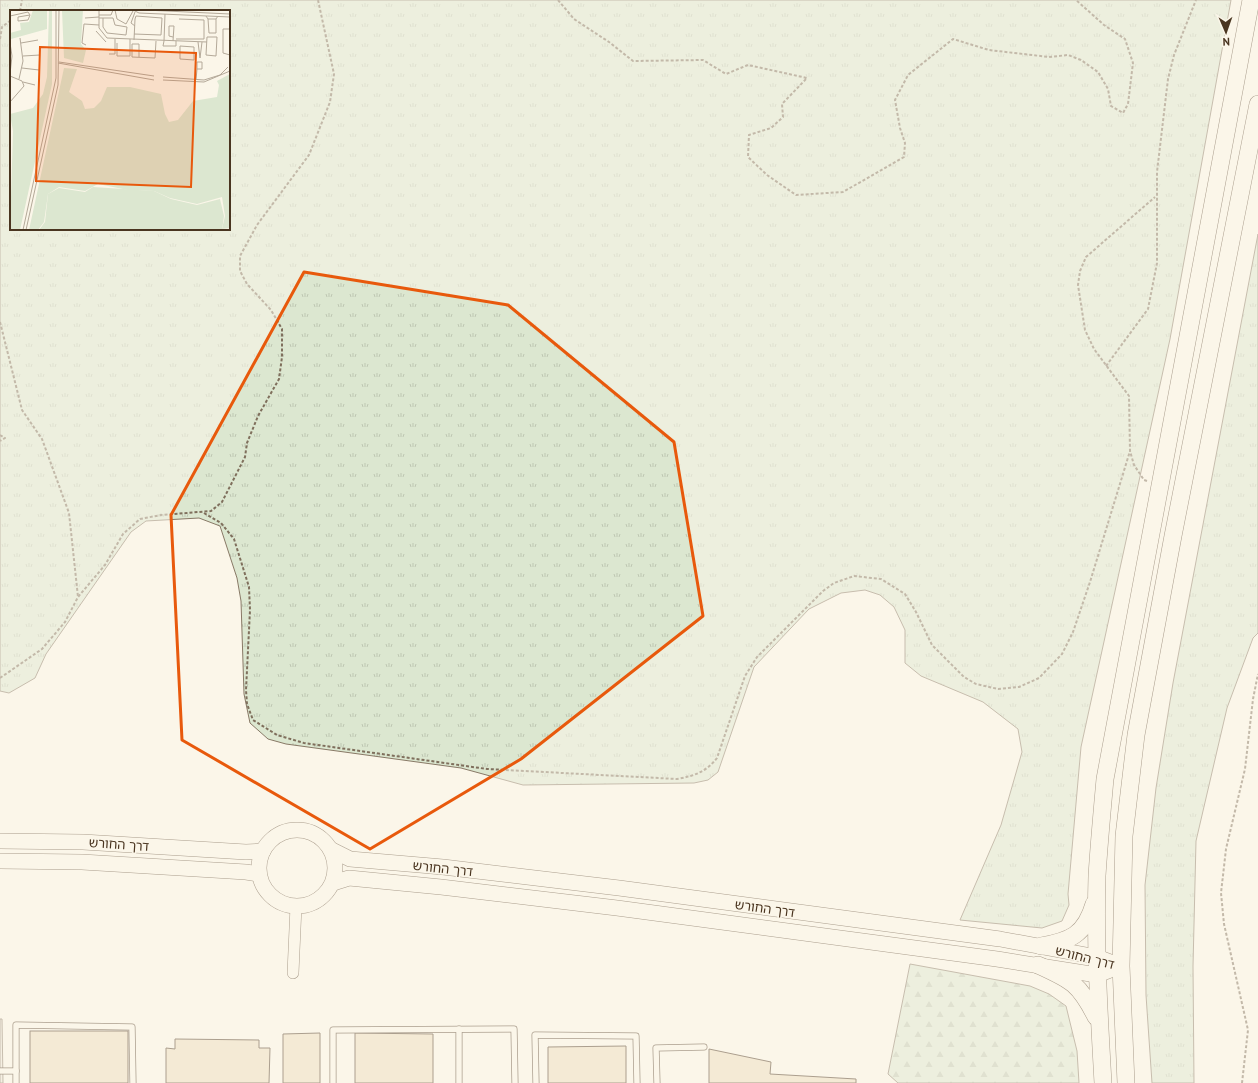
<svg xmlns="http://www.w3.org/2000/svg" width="1258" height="1083" font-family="'PT Sans','Noto Sans Hebrew',sans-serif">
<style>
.grass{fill:url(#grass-tufts);stroke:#887966;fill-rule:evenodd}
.forest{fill:url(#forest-firs);stroke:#887966}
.parking{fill:#ede7d9;stroke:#887966}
.building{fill:#ecdcbc;stroke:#4a3520}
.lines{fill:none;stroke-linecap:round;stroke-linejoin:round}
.lane-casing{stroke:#4a3520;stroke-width:7}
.street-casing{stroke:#4a3520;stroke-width:12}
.secondary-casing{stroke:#4a3520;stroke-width:16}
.primary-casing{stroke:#4a3520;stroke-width:18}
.path{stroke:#7f6f5c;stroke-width:2;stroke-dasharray:3 2;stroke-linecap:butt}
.lane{stroke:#fbf6e9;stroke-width:5.5}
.street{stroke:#fbf6e9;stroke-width:11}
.secondary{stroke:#fbf6e9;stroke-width:15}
.primary{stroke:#fbf6e9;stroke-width:17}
.marked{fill:none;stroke:#e8590c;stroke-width:3;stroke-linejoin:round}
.labels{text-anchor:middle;stroke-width:3;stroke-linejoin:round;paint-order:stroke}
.street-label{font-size:13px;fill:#4a3520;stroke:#fbf6e9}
.inset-road{fill:none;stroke:#b4a999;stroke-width:1}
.view{fill:#e8590c;fill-opacity:0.15;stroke:#e8590c;stroke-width:2}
.inset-edge{fill:none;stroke:#4a3520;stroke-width:2}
</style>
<defs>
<pattern id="grass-tufts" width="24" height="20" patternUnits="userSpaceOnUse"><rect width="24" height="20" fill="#dce7d0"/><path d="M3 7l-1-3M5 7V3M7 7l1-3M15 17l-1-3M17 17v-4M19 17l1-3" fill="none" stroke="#bec7b2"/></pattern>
<pattern id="forest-firs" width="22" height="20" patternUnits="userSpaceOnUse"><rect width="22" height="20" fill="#dce7d0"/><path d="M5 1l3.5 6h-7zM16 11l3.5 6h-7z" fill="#bec7b2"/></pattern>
</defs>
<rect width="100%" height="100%" fill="#fbf6e9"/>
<g class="grass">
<path d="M0 0H1231L1170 339 1081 747 1068 894 1069 905 1062 921 1042 928 960 920 1001 825 1022 752 1018 729 983 702 921 676 905 663V630L894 607 880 595 865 590 841 593 809 609 754 667 718 772 708 780 694 783 523 785 461 768 286 744 268 739 250 723 244 694 241 601 237 578 220 526 199 518 146 521 131 532 46 654 35 678 9 693 0 691ZM11 11H229V229H11Z"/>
<path d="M1258 234V633L1253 638 1227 708 1196 841 1193 966 1194 1083H1152L1146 995 1145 885 1156 788 1173 683Z"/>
</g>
<path class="forest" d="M910 964 1030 986 1049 994 1066 1006 1077 1051 1079 1083H898L888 1074Z"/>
<path class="parking" d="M0 1019H2L3 1083H0Z"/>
<g class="building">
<rect x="30" y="1031" width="98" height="52"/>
<path d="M320 1033V1083H283V1034Z"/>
<path d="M355 1033 433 1034V1083H355Z"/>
<path d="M175 1039 259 1040V1048H270L269 1083H166V1048L175 1049Z"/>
<path d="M626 1046V1083H548V1047Z"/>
<path d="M709 1049 771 1062 770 1074 856 1079V1083H709Z"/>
</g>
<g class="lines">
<g class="lane-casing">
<g id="lane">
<path d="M459 1029V1083"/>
<path d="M0 1071H16"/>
<path d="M16 1083V1025L132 1027 133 1083"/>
<path d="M333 1083V1030L514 1029 515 1083"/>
<path d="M536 1083 535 1035 636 1036 637 1083"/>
<path d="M657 1083 656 1048 704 1047"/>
</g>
</g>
<g class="street-casing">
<path id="street" d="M293 973 296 906"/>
</g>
<g class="secondary-casing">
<g id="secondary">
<circle cx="297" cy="868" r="38"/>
<path d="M0 841 83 842 246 852 263 851"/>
<path d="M332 850 350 859 443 867 619 888 1000 939 1097 957 1121 966"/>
<path d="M0 861 82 862 246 872 259 874"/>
<path d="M333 883 349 878 441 887 617 908 997 959 1097 975 1108 971"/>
</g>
</g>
<g class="primary-casing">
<g id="primary">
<path d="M1041 946C1070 941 1085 935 1094 904"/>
<path d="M1038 965C1071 980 1079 983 1096 1017"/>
<path d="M1103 1083C1099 1014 1095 945 1097 876 1099 844 1102 812 1105 779L1251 0"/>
<path d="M1126 1083 1121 966 1124 836 1136 735 1173 536 1258 104"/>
</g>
</g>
<g class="path">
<path d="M558 0 574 19 609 42 633 61 703 60 726 74 748 65 807 78 782 104 783 117 771 128 749 135 748 157 767 175 796 195 843 192 904 157 905 143 900 128 895 100 908 75 953 39 989 50 1049 57 1068 55 1081 60 1098 72 1108 89 1111 106 1123 113 1128 104 1133 63 1125 39 1104 25 1076 0"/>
<path d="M20 11 22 0"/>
<path d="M0 39 2 27 11 20"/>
<path d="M0 322 22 410 42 439 69 513 78 597"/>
<path d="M1106 366 1148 309 1157 263V172L1168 79 1174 55 1196 0"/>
<path d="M0 435 5 438 0 441"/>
<path d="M1147 481 1144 480 1134 465 1130 451 1129 396 1094 349 1085 330 1078 285 1080 271 1086 257 1155 197"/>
<path d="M204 513 221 523 234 539 249 587 250 610 246 690 247 704 253 720 277 735 304 743 487 769 677 779C694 776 706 772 717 758L745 676 757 657 823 591 834 583 854 576 881 579 905 594 916 612 932 645 964 677 976 684 998 689 1019 687 1039 678 1062 654 1073 632 1090 582 1130 451"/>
<path d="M0 678 42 649 65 622 78 597 105 565 123 534 140 519 161 515 211 511 222 502 245 457 247 443 258 416 279 379 282 357V329L271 310 247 284 240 271V256L257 225 309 155 330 102 334 74 318 0"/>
<path d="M1242 1083 1248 1030 1224 924 1221 893 1226 849 1245 769 1253 699 1258 674"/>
</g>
<use href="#lane" class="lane"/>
<use href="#street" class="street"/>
<use href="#secondary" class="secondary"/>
<use href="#primary" class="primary"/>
</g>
<path d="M0 0H1258V1083H0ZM304 272 508 305 674 442 703 616 521 759 370 849 182 740 171 515Z" fill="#fbf6e9" fill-opacity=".55" fill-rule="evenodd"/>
<path class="marked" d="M304 272 508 305 674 442 703 616 521 759 370 849 182 740 171 515Z"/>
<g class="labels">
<g class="street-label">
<text transform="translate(119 844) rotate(4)" y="5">דרך החורש</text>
<text transform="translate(443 868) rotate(6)" y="5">דרך החורש</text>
<text transform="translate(765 908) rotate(8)" y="5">דרך החורש</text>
<text transform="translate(1085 957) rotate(14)" y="5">דרך החורש</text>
</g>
</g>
<g transform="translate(10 10)">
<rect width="220" height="220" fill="#fbf6e9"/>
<path d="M39 0 42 1V74L10 220H0L3 121 0 104 23 98 33 84 37 67ZM54 58 67 59 59 82 72 91 75 99 84 98 91 91 97 77H120L151 84 155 104 159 112 168 110 183 91 207 87 209 75 207 71 220 64V218L212 219 215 206 212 187 187 194 160 188 144 181 118 180 88 174 75 181 49 177 38 184 34 212 28 220H19Z" fill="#dce7d0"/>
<path d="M52 0H73L71 34 76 40 73 53 54 48ZM83 177 144 181 161 189 187 195 210 189 214 206 212 220H29L35 212 38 184 49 178 75 182Z" fill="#dce7d0"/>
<path d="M23 0H37V19L1 29 0 23 11 20 10 13 19 12Z" fill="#dce7d0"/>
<path class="inset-road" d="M89 0V18L97 28 197 32M105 0 107 9 116 14 123 1M123 0 129 3 220 7M135 0 220 4M20 5 18 10 8 11V7ZM89 5H101L103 0M0 6 18 2 20 5M196 6 198 9H206L208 6M75 8 89 7M89 8H103L105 15 117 17 116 25 97 23 93 17V8M198 9 199 23H206V9M125 16 121 13 125 2M220 19H213V43L220 45M86 21 96 32M197 27H207L206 46 196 45ZM166 29H194V10L169 9M124 30 125 9 126 6 152 8 151 25 124 24M154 31 155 4M154 31 153 36H166V31M163 31 164 16H159V26L163 27M188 32 190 48 192 32M0 33 2 46 0 64M11 33 28 30M107 33V46H120V29M76 35 72 33 74 14 89 15M170 36 184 37V50L170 49ZM99 44H105V29M13 46 30 45M129 47V34H122V47L145 48 146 31M49 52 144 66M48 53 144 70M12 58 29 60M0 66 12 71 14 76 0 92M153 67 194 70 210 65 218 57M9 69 13 51 10 28M153 70 194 72 220 61M186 70 187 59V52H192V59H187M13 72 25 75M13 220 46 68V0M16 220 48 75 49 0"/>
<path class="view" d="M30 37 186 43 181 177 26 171Z"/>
<rect width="220" height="220" class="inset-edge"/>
</g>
<g transform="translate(1226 32) rotate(178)" stroke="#fbf6e9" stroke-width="3" paint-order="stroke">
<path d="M0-3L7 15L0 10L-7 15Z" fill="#4a3520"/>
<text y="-6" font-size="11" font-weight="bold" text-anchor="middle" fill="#4a3520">N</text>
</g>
</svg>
